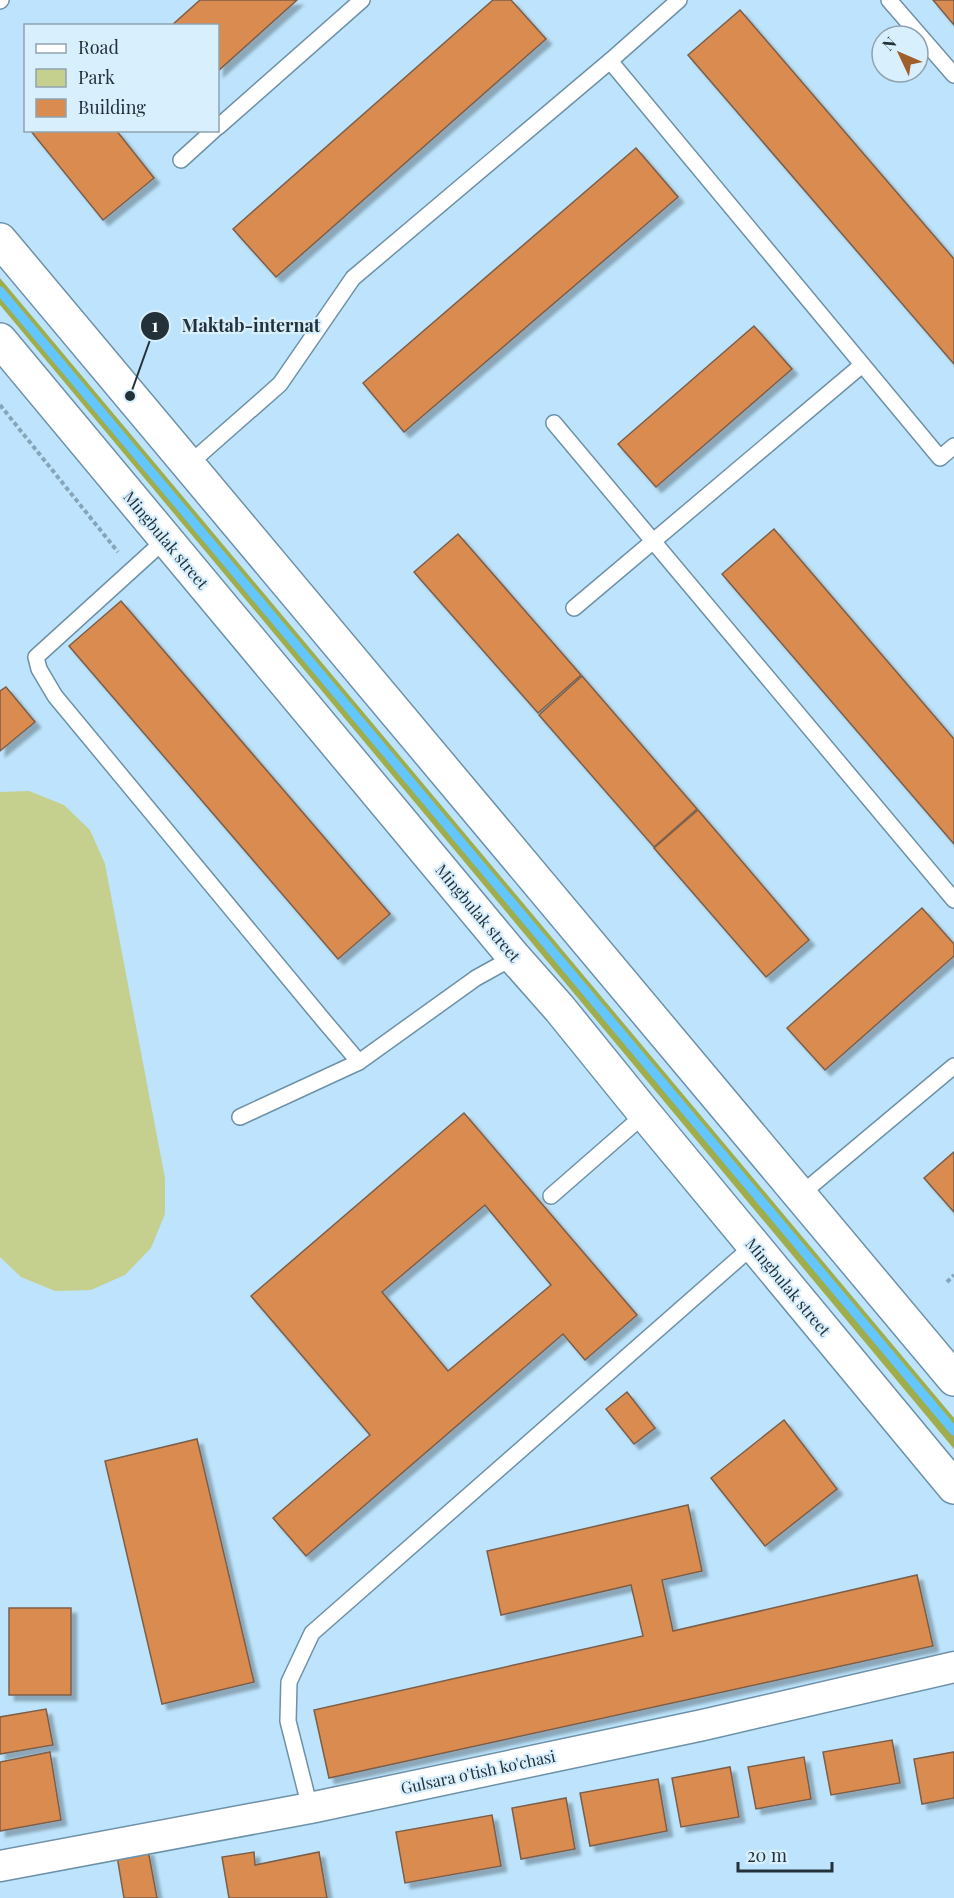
<svg xmlns="http://www.w3.org/2000/svg" width="954" height="1898" font-family="'Playfair Display',serif">
<style>
.green{fill:#c5d08e}
.forest{fill:#a0ad4d}
.lines{fill:none;stroke-linecap:round;stroke-linejoin:round}
.stream{stroke:#64c6fe;stroke-width:9}
.building{fill:#da8b50;stroke:#7d5e48;stroke-width:1.5;fill-rule:evenodd;filter:url(#shadow)}
.service-casing{stroke:#6d91a8;stroke-width:18}
.minor-casing{stroke:#6d91a8;stroke-width:33}
.secondary-casing{stroke:#6d91a8;stroke-width:36}
.path{stroke:#87a5b8;stroke-width:4;stroke-dasharray:4.5 3;stroke-linecap:butt}
.service{stroke:#fff;stroke-width:15}
.minor{stroke:#fff;stroke-width:30}
.secondary{stroke:#fff;stroke-width:33}
.labels{text-anchor:middle;stroke-width:4.5;stroke-linejoin:round;paint-order:stroke}
.street-label{font-size:16px;fill:#22313a;stroke:#d8effd}
.leader{fill:none;stroke:#22313a;stroke-width:2}
.callout-dot{fill:#22313a;stroke:#d8effd;stroke-width:2}
.mark-label{font-size:18px;text-anchor:middle;font-weight:bold;fill:#fff}
.callout-label{font-size:18px;text-anchor:middle;font-weight:bold;fill:#22313a;stroke:#d8effd;stroke-width:4.5;stroke-linejoin:round;paint-order:stroke}
</style>
<defs>
<filter id="shadow"><feDropShadow dx="5.5" dy="5.5" stdDeviation="1.5" flood-color="#0004"/></filter>
</defs>
<rect width="100%" height="100%" fill="#bde4fc"/>
<path class="green" d="M29 791 64 805 90 830 105 864 165 1178V1214L151 1248 125 1275 91 1290 55 1291 21 1277 0 1257V792Z"/>
<path class="forest" d="M0 278 954 1418V1449L0 305Z"/>
<g class="lines">
<path class="stream" d="M0 291 954 1431"/>
</g>
<g class="building">
<path d="M200 0H297L218 71V26H171Z"/>
<path d="M493 0H511L546 39 276 277 233 229Z"/>
<path d="M933 0H954V25Z"/>
<path d="M740 10 954 259V364L688 55Z"/>
<path d="M30 130H116L154 178 103 220Z"/>
<path d="M636 148 678 197 404 432 363 383Z"/>
<path d="M754 326 792 369 656 487 618 444Z"/>
<path d="M774 529 954 739V844L722 574Z"/>
<path d="M458 534 581 675 538 713 414 572Z"/>
<path d="M121 601 390 914 338 959 69 646Z"/>
<path d="M582 676 697 809 654 847 539 715Z"/>
<path d="M6 687 35 722 0 751V691Z"/>
<path d="M698 810 809 940 766 977 654 848Z"/>
<path d="M922 908 954 944V956L825 1070 787 1028Z"/>
<path d="M464 1113 637 1315 585 1360 563 1334 306 1556 273 1518 370 1435 251 1296ZM485 1205 551 1285 448 1371 382 1292Z"/>
<path d="M954 1152V1212L924 1178Z"/>
<path d="M627 1392 655 1428 634 1444 606 1409Z"/>
<path d="M784 1420 837 1489 765 1546 711 1478Z"/>
<path d="M197 1439 254 1682 162 1704 105 1461Z"/>
<path d="M688 1505 702 1571 662 1580 673 1631 917 1575 933 1646 329 1778 314 1710 643 1636 631 1585 501 1615 487 1551Z"/>
<rect x="9" y="1608" width="62" height="87"/>
<path d="M46 1709 53 1745 0 1754V1717Z"/>
<path d="M892 1740 900 1783 831 1795 823 1752Z"/>
<path d="M50 1752 61 1820 0 1831V1762Z"/>
<path d="M954 1752V1798L922 1804 914 1759Z"/>
<path d="M804 1757 811 1799 756 1809 748 1767Z"/>
<path d="M730 1767 739 1817 681 1827 672 1778Z"/>
<path d="M658 1779 667 1831 590 1846 580 1793Z"/>
<path d="M566 1798 575 1849 521 1859 512 1808Z"/>
<path d="M492 1815 501 1866 405 1883 396 1832Z"/>
<path d="M148 1850 157 1898H124L117 1856Z"/>
<path d="M254 1852 255 1865 319 1852 327 1898H229L222 1857Z"/>
</g>
<g class="lines">
<g class="service-casing">
<g id="service">
<path d="M679 0 610 61 940 458 954 446"/>
<path d="M889 0 954 75"/>
<path d="M0 1 1 0"/>
<path d="M218 127 362 0"/>
<path d="M181 160 214 130"/>
<path d="M554 423 954 900"/>
<path d="M188 465 280 384 353 278 610 61"/>
<path d="M166 539 36 657 39 669 55 696 325 1022 359 1062 476 978 514 957"/>
<path d="M574 608 862 365"/>
<path d="M240 1117 359 1062"/>
<path d="M800 1195 954 1066"/>
<path d="M551 1196 645 1114"/>
<path d="M310 1808 288 1721 289 1682 312 1633 754 1245"/>
</g>
</g>
<g class="minor-casing">
<path id="minor" d="M0 1866 310 1808 703 1725 954 1667"/>
</g>
<g class="secondary-casing">
<g id="secondary">
<path d="M0 240 954 1379"/>
<path d="M0 340 514 957 560 1009 645 1114 954 1487"/>
</g>
</g>
<g class="path">
<path d="M0 405 118 552"/>
<path d="M947 1282 954 1275"/>
</g>
<use href="#service" class="service"/>
<use href="#minor" class="minor"/>
<use href="#secondary" class="secondary"/>
</g>
<g class="labels">
<g class="street-label">
<text transform="translate(166 540) rotate(50)" y="6">Mingbulak street</text>
<text transform="translate(478 913) rotate(50)" y="6">Mingbulak street</text>
<text transform="translate(788 1287) rotate(50)" y="6">Mingbulak street</text>
<text transform="translate(478 1772) rotate(-12)" y="6">Gulsara o'tish ko'chasi</text>
</g>
</g>
<path class="leader" d="M130 396L155 326"/>
<g class="callout-dot">
<circle cx="130" cy="396" r="6"/>
<circle cx="155" cy="326" r="15"/>
</g>
<g class="mark-label">
<text x="155" y="332">1</text>
</g>
<g class="callout-label">
<text x="251" y="332">Maktab-internat</text>
</g>
<rect x="24" y="24" width="195" height="108" fill="#d8effd" stroke="#8fa3af" stroke-width="1.5"/>
<rect x="36" y="44" width="30" height="9" fill="#ffffff" stroke="#8fa3af" stroke-width="1.5"/>
<text x="78" y="54" font-size="18" fill="#22313a">Road</text>
<rect x="36" y="69" width="30" height="18" fill="#c5d08e" stroke="#8fa3af" stroke-width="1.5"/>
<text x="78" y="84" font-size="18" fill="#22313a">Park</text>
<rect x="36" y="99" width="30" height="18" fill="#da8b50" stroke="#8fa3af" stroke-width="1.5"/>
<text x="78" y="114" font-size="18" fill="#22313a">Building</text>
<g transform="translate(900 54) rotate(314)"><circle r="28" fill="#d8effd" stroke="#8fa3af" stroke-width="1.5"/>
<path d="M0-4.5L10 22L0 15L-10 22Z" fill="#9f5e2a"/>
<text y="-9" font-size="16" font-weight="bold" text-anchor="middle" fill="#22313a">N</text>
</g>
<path d="M738 1862v9h94v-9" fill="none" stroke="#22313a" stroke-width="3"/>
<text x="747" y="1862" font-size="18" fill="#22313a" stroke="#d8effd" stroke-width="4.5" paint-order="stroke">20 m</text>
</svg>
